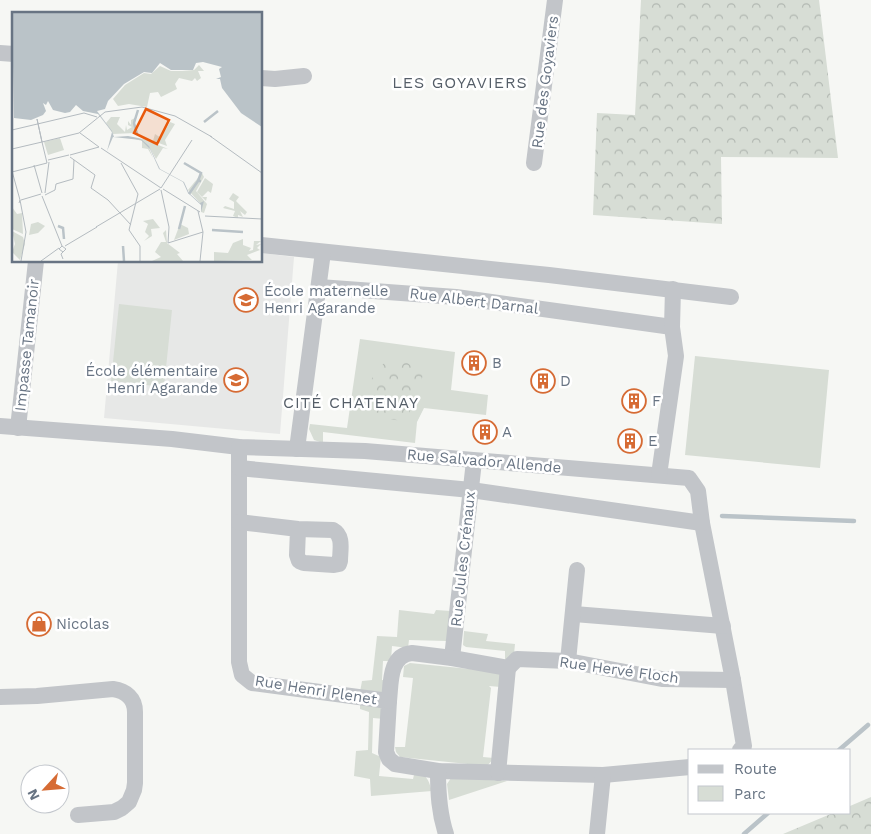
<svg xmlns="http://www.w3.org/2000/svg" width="871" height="834" font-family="'Work Sans',sans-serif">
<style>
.built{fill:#e7e8e7}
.green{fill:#d7ddd5}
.forest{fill:url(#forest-crowns)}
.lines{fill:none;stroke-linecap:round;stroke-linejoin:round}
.stream{stroke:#bac3c8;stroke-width:4.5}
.minor{stroke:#c2c5c9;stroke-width:16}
.labels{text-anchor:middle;stroke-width:5;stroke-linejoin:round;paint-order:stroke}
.street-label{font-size:15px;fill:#687483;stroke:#fff}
.poi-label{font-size:15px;fill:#687483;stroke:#fff;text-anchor:start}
.neighbourhood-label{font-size:16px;letter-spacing:1px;fill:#555e68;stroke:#fff}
.inset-river{fill:none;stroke:#bac3c8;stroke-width:2.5}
.inset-road{fill:none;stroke:#b4bbc0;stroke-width:1}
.view{fill:#e8590c;fill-opacity:0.15;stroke:#e8590c;stroke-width:2.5}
.inset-edge{fill:none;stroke:#687483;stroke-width:2.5}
</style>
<defs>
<pattern id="forest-crowns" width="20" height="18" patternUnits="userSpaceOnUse" patternTransform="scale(1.25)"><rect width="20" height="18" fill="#d7ddd5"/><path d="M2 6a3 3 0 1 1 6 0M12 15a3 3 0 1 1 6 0" fill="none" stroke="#b2b8b2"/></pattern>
</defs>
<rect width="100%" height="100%" fill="#f6f7f4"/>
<path class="built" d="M261 253 294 257 280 434 104 418 118 261H261Z"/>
<g class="green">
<path d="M119 304 172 310 164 387 111 381Z"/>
<path d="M360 339 455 352 451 390 488 395 486 415 424 408 417 422 415 443 323 432V443L314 440 309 429 310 424 347 428Z"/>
<path d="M695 356 829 370 820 468 685 455Z"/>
<path d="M399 610 434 614 436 610 451 611 447 641 409 640 408 648 392 646 391 661H383L382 680H389L386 693 360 692 362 681 372 680 377 636 397 637Z"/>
<path d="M464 631 488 634 486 641 515 644 514 654 508 659H505V651L466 647 463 645Z"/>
<path d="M410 663 500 672 501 687 489 686 491 688 483 757 494 758 487 766 400 757 396 752 395 747H405L413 678 403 677 404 666Z"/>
<path d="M360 703 381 707 384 719 373 718 372 753 381 757 379 776 413 779 415 771C428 776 428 779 432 791L371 796 370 779 354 776 356 751 368 750 369 712 360 709Z"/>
<path d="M458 775 507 781 449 800 447 784 451 778Z"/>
</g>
<g class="forest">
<path d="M641 0H819L838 158 721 157 722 224 593 215 597 113 635 115Z"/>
<path d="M395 358H401L423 374 418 395 405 421 365 417 363 390 384 363Z"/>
<path d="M871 797V834H783L833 813H850V806Z"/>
</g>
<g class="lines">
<g class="stream">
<path d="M722 516 854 521"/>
<path d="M839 750 868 725"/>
<path d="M744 834 768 813"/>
</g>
<g class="minor">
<path d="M0 53 14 54"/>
<path d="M261 78 275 79 304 76"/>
<path d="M534 163 555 0"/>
<path d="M261 245 549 275 731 297"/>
<path d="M319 287 456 297 672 327"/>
<path d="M0 426 172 439 239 447 365 451 689 478 698 491 702 523 733 680 744 746 740 750"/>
<path d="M18 428 36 261"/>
<path d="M239 447V662L242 675 252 683 389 701 386 752 389 759 395 764 438 771 603 775 690 767"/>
<path d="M297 449 323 252"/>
<path d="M239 468 471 490 702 523"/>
<path d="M659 475 676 356 672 327 673 289"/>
<path d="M239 522 298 529 333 530C344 536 340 550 340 561L339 564 334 565 304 563 299 561 297 555 298 529"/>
<path d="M574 614 723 626"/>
<path d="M452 658 474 461"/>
<path d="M568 661 577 570"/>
<path d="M508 668 517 659 568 661 662 679 733 680"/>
<path d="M0 697 37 696 113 689C126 691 135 698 135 712V783L134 790 129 802 122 808 114 812 78 815"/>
<path d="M389 701C391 683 389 655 412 653L452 658 508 668 498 773"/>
<path d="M438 771C438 793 439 813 446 834"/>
<path d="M597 834 603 775"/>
</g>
</g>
<defs>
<g id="school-ring" transform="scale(1.25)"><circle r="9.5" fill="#fff" stroke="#d66b34" stroke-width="1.5"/><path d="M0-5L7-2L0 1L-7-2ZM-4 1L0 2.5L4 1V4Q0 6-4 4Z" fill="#d66b34"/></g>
<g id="building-ring" transform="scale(1.25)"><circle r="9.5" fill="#fff" stroke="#d66b34" stroke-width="1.5"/><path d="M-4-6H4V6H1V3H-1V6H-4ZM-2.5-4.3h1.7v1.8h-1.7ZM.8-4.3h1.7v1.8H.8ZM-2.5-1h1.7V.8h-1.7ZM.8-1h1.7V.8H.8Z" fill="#d66b34"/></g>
<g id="shop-ring" transform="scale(1.25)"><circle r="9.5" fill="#fff" stroke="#d66b34" stroke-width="1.5"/><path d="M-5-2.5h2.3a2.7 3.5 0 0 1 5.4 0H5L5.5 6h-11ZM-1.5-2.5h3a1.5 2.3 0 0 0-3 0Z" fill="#d66b34"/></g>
</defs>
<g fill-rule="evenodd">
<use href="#school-ring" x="246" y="300"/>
<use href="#building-ring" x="474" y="363"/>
<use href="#school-ring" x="236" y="380"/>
<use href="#building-ring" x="543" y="381"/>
<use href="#building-ring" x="634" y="401"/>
<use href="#building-ring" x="485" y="432"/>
<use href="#building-ring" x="630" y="441"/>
<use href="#shop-ring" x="39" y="624"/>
</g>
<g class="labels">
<g class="street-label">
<text transform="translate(545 82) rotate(-83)" y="5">Rue des Goyaviers</text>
<text transform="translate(474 301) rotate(7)" y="5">Rue Albert Darnal</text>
<text transform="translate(27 345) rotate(-84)" y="5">Impasse Tamanoir</text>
<text transform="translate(484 461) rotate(5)" y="5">Rue Salvador Allende</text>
<text transform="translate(463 559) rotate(-84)" y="5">Rue Jules Crénaux</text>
<text transform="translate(619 670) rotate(8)" y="5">Rue Hervé Floch</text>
<text transform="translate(316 690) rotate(9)" y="5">Rue Henri Plenet</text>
</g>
<g class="poi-label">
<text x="264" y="296">École maternelle<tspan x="264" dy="17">Henri Agarande</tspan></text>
<text x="492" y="368">B</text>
<text x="218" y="376" text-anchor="end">École élémentaire<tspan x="218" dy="17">Henri Agarande</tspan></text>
<text x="560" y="386">D</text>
<text x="652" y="406">F</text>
<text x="502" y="437">A</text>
<text x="648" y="446">E</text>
<text x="56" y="629">Nicolas</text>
</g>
<g class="neighbourhood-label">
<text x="460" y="88">LES GOYAVIERS</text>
<text x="351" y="408">CITÉ CHATENAY</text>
</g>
</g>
<g transform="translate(12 12)">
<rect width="250" height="250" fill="#f6f7f4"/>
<path d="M190 161 192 165 184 179 195 192 192 201 189 200V192L176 178ZM193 166 201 172 199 181 196 179 190 185H195L194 189 185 180ZM0 195 5 202 10 201 11 222 0 217Z" fill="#d7ddd5"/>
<path d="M187 53 192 59H186L189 66 185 69 183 66 180 69 167 66 163 72 165 77 149 85 146 80 138 81 135 95 117 92 106 94 101 87 113 73 132 61 139 62 148 54 159 59H170L182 58ZM99 105H108L105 112 113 120 114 113 115 118 120 115 116 113V109L119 113V108L123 106V121L101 122 94 111ZM158 110 163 112 153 128 155 134 141 129 143 122 149 126ZM116 125 100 126 116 125 132 127 156 137 151 136 144 147 136 133 141 146 136 137 130 136V129ZM221 181 227 185 224 189 235 200 233 203 228 199 231 205 226 203V206L221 204 223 199 211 196 213 194 222 197V190L217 187ZM141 207 148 216 139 217 140 224 132 229 137 224 133 220 136 212 131 209ZM26 210 33 214 26 221 17 223 19 212ZM168 212 176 216 177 222 162 228ZM154 218 155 231 168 241 165 242 171 249H140L149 245 143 240 149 230H154L151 221ZM231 227V233L239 236 237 239 241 238 242 229H249L244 233 249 232 245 236 248 238 235 243 240 248 202 249V240L216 241 221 231Z" fill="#d7ddd5"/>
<path d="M0 219 11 225 13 232 8 248 0 240 3 232Z" fill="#d7ddd5"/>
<path d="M48 126 52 138 36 143 32 130Z" fill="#d7ddd5"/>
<path d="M0 1H250V115L229 101 210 76 208 67H204L209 65 207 57 210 55 191 50 184 51 181 58H159L148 51 140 61 132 60 112 72 96 89 93 97 85 99 100 119 102 125 116 124 126 126 129 127 137 134 148 157 172 170 177 181 188 191 192 189 189 200V193L176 181 171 170 147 157 138 137 129 128 101 125 95 139 100 120 86 102 71 99 64 93 58 100 53 101 41 98 36 89 34 93 31 91 34 99 31 103 19 108 2 106Z" fill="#bac3c8"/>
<path class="inset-river" d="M192 110 206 99M125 122 122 111 126 98M172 151 189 161 186 169M177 182 186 169H189M46 214 51 216 52 227M167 217 173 194M200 218 231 220M111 234 112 249"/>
<path class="inset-road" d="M0 118 72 101 85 105M67 121 93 100 130 95 163 104 200 125M68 121 87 135M198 124 250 161M89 136 149 176M0 137 30 130 25 107 30 130M58 143 87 135M58 145 83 163 79 176 96 188 119 213M36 148 57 143M35 151 30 130 67 121M109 151 126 182 117 218 128 234V249M22 153 30 181M0 159 8 188M0 160 35 151M149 176 180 128M151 177 188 200M149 178 157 215 156 231 191 220M33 181 37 150M33 183 43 178 44 172 61 167 62 148M30 184 50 234M9 188 29 182M7 191 8 188 14 220 9 249M186 199 191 220 188 249M193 204 250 207M84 215 148 177M53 234 85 215M51 247 49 242 54 237 50 234 47 237 51 240M29 249 47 236"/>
<path class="view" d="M134 97 157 108 145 132 122 121Z"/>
<rect width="250" height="250" class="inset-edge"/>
</g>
<rect x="688" y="749" width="162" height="65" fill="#ffffff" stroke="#c3c7cd"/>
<rect x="698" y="765" width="25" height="8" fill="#c2c5c9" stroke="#c3c7cd"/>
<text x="734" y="774" font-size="15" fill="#687483">Route</text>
<rect x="698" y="786" width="25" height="15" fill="#d7ddd5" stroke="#c3c7cd"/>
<text x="734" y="799" font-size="15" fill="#687483">Parc</text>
<g transform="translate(45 789) rotate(244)"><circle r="24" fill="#ffffff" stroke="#c3c7cd"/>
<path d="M0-4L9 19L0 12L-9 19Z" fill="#d66b34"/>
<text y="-8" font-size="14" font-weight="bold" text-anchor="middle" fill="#687483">N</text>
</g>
</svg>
